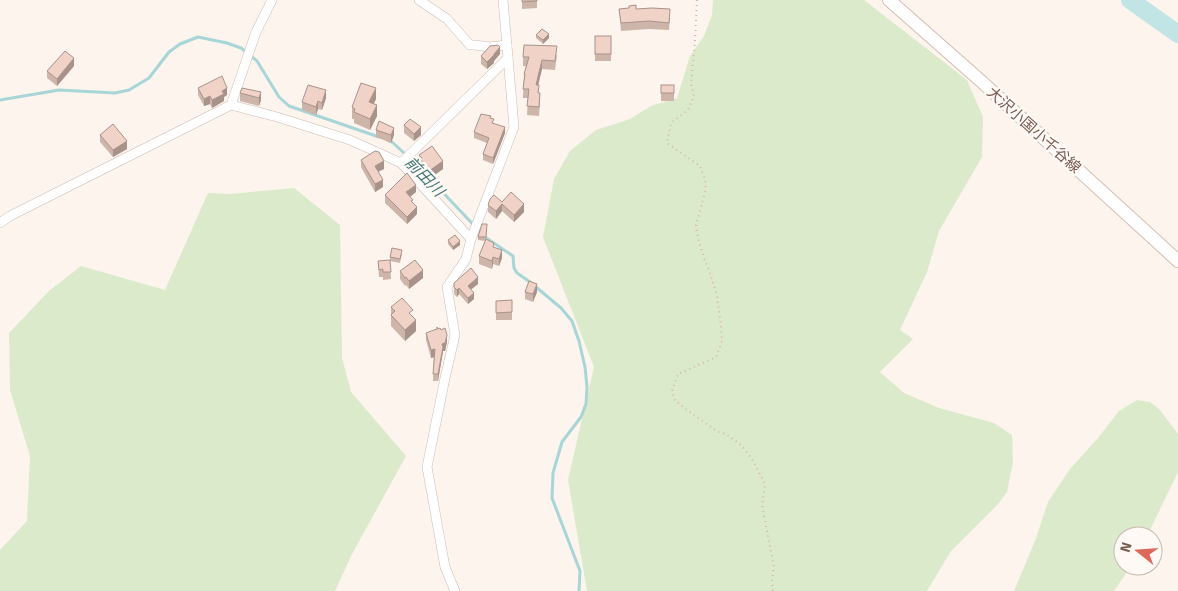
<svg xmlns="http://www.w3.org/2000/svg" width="1178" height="591" font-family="Signika,'Noto Sans JP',sans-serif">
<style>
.green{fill:#dbeacb}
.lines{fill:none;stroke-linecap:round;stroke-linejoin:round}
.stream{stroke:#a8d5d7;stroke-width:3}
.river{stroke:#c1e4e5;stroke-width:18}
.street-casing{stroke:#cebbb2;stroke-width:10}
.secondary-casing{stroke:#d4bdb2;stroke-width:14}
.path{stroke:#d6b5a8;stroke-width:2;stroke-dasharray:1 4;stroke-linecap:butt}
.street{stroke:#fff;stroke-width:9}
.secondary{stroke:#fff;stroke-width:12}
.wall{fill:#ceb5aa}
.shaded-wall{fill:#a8938b}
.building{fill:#f0d2c6;stroke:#a8938b}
.labels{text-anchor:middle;stroke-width:5;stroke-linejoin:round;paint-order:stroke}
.street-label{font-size:15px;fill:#775950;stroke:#fef9f4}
.water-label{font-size:16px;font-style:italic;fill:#43787b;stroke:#fef9f4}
</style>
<rect width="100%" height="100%" fill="#fcf4ed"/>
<g class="green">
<path d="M713 0H864L967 80 983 117 982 157 939 231 927 272 900 330 913 339 880 372 904 393 939 408 994 423 1012 435 1013 462 1007 492 998 504 951 551 927 591H587L568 480 594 367 543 237 554 179 570 151 596 130 630 119 651 106 677 98 690 56 704 36 712 15Z"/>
<path d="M294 188 340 225 342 358 351 392 406 456 351 556 335 591H0V550L27 521 30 456 10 390 9 333 49 291 81 266 165 290 208 193 230 194Z"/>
<path d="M1137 400 1150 402 1160 410 1178 434V472L1147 536H1123V566H1131L1114 591H1014L1035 541 1048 502 1070 469 1098 438 1119 411Z"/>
</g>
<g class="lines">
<g class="stream">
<path d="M0 100 59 90 115 93 129 90 149 78 169 52 180 44 198 37 227 43 241 48 257 61 279 97 289 106 379 137"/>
<path d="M389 141 392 142 415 163 485 237 513 256 514 268 517 273 530 282 561 308 572 321 579 341 585 367 587 387 586 404 581 417 562 442 553 473 552 498 580 571 579 591"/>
</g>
<path class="river" d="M1130 0 1178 34"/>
<g class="street-casing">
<g id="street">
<path d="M419 0 447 19 470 45H475L489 47 507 45"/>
<path d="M231 105 256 32 272 0"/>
<path d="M401 163 508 58"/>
<path d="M0 223 10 216 231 105 277 117 350 140 401 163 471 239"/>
<path d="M455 591 445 567 427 467 445 378 455 335 447 287 466 259 471 239 514 127 503 0"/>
</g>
</g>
<g class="secondary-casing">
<path id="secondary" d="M889 0 982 82 1178 261"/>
</g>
<path class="path" d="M697 0 695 41 691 84 694 96 688 110 671 123 667 143 700 166 705 180 706 189 696 225 698 238 705 261 709 270 717 296 721 327 722 341 716 357 678 374 672 391 674 399 683 407 718 432 726 434 741 445 752 459 765 484 762 505 774 567 772 581 773 591"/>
<use href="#street" class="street"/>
<use href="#secondary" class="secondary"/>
</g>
<g class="wall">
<path d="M522 0H537V8L522 9Z"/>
<path d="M619 9H636L670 17 669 30 649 29 621 31Z"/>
<path d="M536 35 549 38 543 44 536 38Z"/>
<rect x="595" y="36" width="16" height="25"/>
<path d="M500 54 494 61V63L487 69 481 64V56Z"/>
<path d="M557 55 555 70 542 69 538 85 540 103 539 116 527 115 528 98H523L524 74 526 66H523V57Z"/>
<path d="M74 66 57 86 47 78V71Z"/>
<rect x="661" y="85" width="13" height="16"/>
<path d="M198 88 227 95 224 97V101L212 108 210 104 204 106 198 95Z"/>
<path d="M261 92V100L259 106 240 101V93Z"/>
<path d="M326 98 322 110 318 109 316 115 302 110V102Z"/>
<path d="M376 99 374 103 377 116 370 130 354 123V119H352V107Z"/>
<path d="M491 118 494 124 505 133 493 164 483 160V154L487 143 474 138V132Z"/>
<path d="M404 125 421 135 414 141 404 133Z"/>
<path d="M376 130 394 135 391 143 376 137Z"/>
<path d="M100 135 127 149 113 157 100 142Z"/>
<path d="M419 155 443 169 429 179 420 167V163L419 162Z"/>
<path d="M361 160 384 169 378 172 383 187 375 192 361 167Z"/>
<path d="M416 192 410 197 417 214 407 224 385 203V195Z"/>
<path d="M502 202 524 212 514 222 502 211 496 219 488 212V205Z"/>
<path d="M487 224 486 240 494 247 502 258 499 266 493 264 492 269 479 264V256L485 241 478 240V237Z"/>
<path d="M448 240 460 245 453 250 448 244Z"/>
<path d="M402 254 400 263 390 261 391 279 383 280V277H379L378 261 390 260V257Z"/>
<path d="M400 271 423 278 409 289 406 285 405 286 400 279Z"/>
<path d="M454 283 478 284 471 289 474 299 468 304 459 294 457 297 454 294Z"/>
<path d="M525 292H537L533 302 525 299Z"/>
<path d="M512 300V320H496V301Z"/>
<path d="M391 307 413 316 416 331 405 341 391 326Z"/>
<path d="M426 333 447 342 445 351H443L438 381H433L434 357 431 358 426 340Z"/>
</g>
<g class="shaded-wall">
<path d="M549 34V38L543 44V40Z"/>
<path d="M500 47V54L494 61V63L487 69V62Z"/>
<path d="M74 58V66L57 86V79Z"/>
<path d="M542 60V69L536 94V85Z"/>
<path d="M227 88V95L224 97V101L212 108V100L222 91Z"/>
<path d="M376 88V99L369 113V102Z"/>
<path d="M326 90V98L322 110V103Z"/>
<path d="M261 92V100L259 106V98Z"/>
<path d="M210 96V104L204 106V99Z"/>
<path d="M318 101V109L316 115V107Z"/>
<path d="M377 105V116L370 130V119Z"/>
<path d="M421 127V135L414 141V134Z"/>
<path d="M505 127V133L493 164V158Z"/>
<path d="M394 128V135L391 143V135Z"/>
<path d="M127 141V149L113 157V150Z"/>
<path d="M384 161V169L375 173V166Z"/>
<path d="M443 161V169L429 179V171Z"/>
<path d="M383 180V187L375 192V184Z"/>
<path d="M416 185V192L406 200V192Z"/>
<path d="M502 204V211L496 219V211Z"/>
<path d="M524 204V212L514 222V215Z"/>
<path d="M417 207V214L407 224V217Z"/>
<path d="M460 241V245L453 250V247Z"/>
<path d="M502 250V258L499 266V259Z"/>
<path d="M493 257V264L492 269V261Z"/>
<path d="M423 270V278L409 289V281Z"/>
<path d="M478 277V284L468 292V286Z"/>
<path d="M537 284V292L533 302V294Z"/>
<path d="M459 288V294L457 297V290Z"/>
<path d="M474 293V299L468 304V298Z"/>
<path d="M416 320V331L405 341V330Z"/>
<path d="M447 335V342L445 351H443L438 381V374L442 344Z"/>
<path d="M435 349V357L431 358V350Z"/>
</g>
<g class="building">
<path d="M522 0H537V1L522 2Z"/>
<path d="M636 5V9L652 8 670 9 669 23 649 21 621 23 619 9 629 8V6Z"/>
<path d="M542 29 549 34 543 40 536 35Z"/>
<rect x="595" y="36" width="16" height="18"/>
<path d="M498 45 500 47 494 54V55L487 62 481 56 490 46Z"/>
<path d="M524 45 557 46 555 61 542 60 536 85H539L538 93H540L539 107 527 106 529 89H523L525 74H524L529 57H523Z"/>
<path d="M65 51 74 58 57 79 47 71Z"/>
<path d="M222 76 227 88 222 91 224 94 212 100 210 96 204 99 198 88Z"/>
<path d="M361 83 376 88 369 102 377 105 370 119 354 112 355 109 352 107Z"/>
<path d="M308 85 326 90 322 103 318 101 316 107 302 102Z"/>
<rect x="661" y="85" width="13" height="8"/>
<path d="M242 88 261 92 259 98 240 93Z"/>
<path d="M481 114 491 116 490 118 494 119 492 123 505 127 493 158 483 154 489 138 474 132Z"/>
<path d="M410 119 421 127 414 134 404 125Z"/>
<path d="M379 121 394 128 391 135 376 130Z"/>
<path d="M113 124 127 141 113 150 100 135Z"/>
<path d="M432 146 443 161 429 171 420 159 422 158 419 155Z"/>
<path d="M375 151 379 152 384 161 375 166 383 180 375 184 361 160Z"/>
<path d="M407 173 416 185 406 192 413 200 411 201 417 207 407 217 385 195Z"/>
<path d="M511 192 524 204 514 215 502 204 496 211 488 205 490 199 494 195 502 202Z"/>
<path d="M482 224H487L486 237H478Z"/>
<path d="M455 235 460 241 453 247 448 240Z"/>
<path d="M486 239 494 243 493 247 502 250 499 259 493 257 492 261 479 256Z"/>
<path d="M392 248 402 250 400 259 390 257Z"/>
<path d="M390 260 391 272H383V269L379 270 378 261Z"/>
<path d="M415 260 423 270 409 281 406 277 405 278 400 271Z"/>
<path d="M471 268 478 277 468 286 474 293 468 298 459 288 457 290 454 287V283Z"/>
<path d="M529 281 537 284 533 294 525 292Z"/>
<path d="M402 298 413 310 409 313 416 320 405 330 391 315 395 311 391 307Z"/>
<path d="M512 300V312L496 313V301Z"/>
<path d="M437 327 438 329 440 328 441 330 445 328 447 335 445 343 442 344 443 347 438 374H433L435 349 431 350 426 333 437 329Z"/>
</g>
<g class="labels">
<g class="street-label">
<text transform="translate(1034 130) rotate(42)" y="5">大沢小国小千谷線</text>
</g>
<g class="water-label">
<text transform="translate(425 176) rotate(46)" y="6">前田川</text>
</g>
</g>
<g transform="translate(1138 551) rotate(287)"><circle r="24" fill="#fef9f4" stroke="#c8b9b2"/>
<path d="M0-4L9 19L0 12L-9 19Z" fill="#de695a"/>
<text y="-8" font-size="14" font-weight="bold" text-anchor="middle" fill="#775950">N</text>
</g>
</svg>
